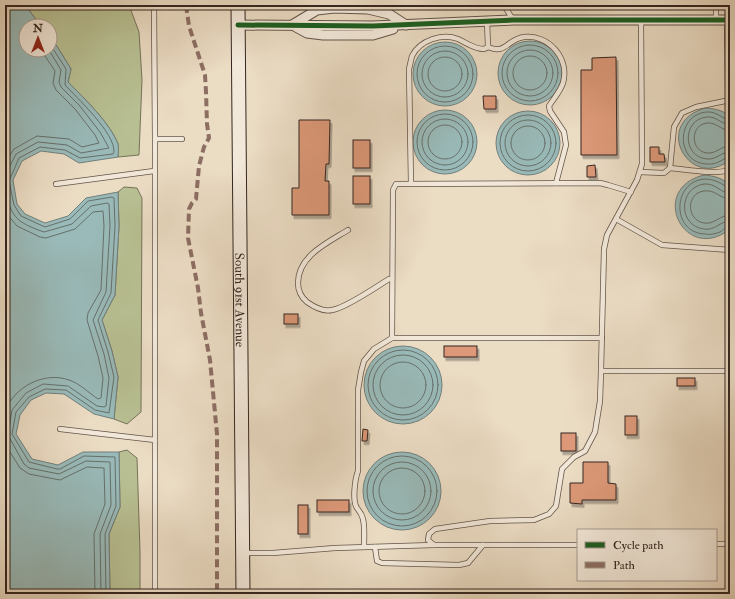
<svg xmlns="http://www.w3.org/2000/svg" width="735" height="599" font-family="'IM FELL Double Pica',serif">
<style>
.green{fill:#b8c093;stroke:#76735a}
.water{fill:#99bab9;stroke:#717f7c}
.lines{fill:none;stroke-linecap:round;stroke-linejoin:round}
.shore{stroke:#66706c;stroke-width:1}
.building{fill:#dc9878;stroke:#342620;filter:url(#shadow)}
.service-casing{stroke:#625449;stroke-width:6}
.minor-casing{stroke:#625449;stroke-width:11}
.secondary-casing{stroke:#342620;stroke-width:15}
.service{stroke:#f2e8d9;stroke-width:4.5}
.minor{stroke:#f2e8d9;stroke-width:9}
.secondary{stroke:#f2e8d9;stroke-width:13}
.quiet{stroke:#8d6e63;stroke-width:4;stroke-dasharray:8 4;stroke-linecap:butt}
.cycleway-casing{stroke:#f2e8d9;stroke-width:8}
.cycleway{stroke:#1b5e20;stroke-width:5}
.labels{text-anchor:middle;stroke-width:4;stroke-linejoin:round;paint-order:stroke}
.street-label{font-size:13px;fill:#342620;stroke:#f2e8d9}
</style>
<defs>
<filter id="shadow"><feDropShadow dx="2" dy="3.5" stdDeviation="0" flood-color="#0004"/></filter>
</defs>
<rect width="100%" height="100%" fill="#ebdcc4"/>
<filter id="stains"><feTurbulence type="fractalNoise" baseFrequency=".005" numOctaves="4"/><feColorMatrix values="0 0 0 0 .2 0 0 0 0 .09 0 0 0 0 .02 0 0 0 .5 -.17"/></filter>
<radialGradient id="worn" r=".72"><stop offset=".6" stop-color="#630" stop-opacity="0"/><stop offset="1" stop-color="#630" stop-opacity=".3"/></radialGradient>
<g class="green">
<path d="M25 5H129L139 32 142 80 139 155 118 157C118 153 119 148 118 144 110 123 84 98 68 82L71 69 58 48 50 37V26H41Z"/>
<path d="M124 187 137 188 142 198 141 412 127 424 114 419 118 377 112 351 102 320 115 295 119 226 118 192Z"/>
<path d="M127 450 137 458 140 552V589L137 594H110L109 534 120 507 119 452Z"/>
</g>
<g class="water">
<path d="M5 5H25L41 26H26V50H50V37L58 48 71 69 68 82C84 98 110 123 118 144 119 148 118 153 118 157L79 163 64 154 41 151 22 161 13 180 17 204 25 214 45 223 68 216 86 198 118 192 119 226 115 295 102 320 112 351 118 377 114 419 94 414 64 394 46 393 31 400 20 415 16 434 32 459 58 465 83 452H119L120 507 109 534 110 594H5Z"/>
<circle cx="530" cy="73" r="32"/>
<circle cx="445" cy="74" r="32"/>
<path d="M706 108C716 109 723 110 730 117V160C689 192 651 122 706 108Z"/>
<circle cx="445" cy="142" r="32"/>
<circle cx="528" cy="143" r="32"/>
<path d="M704 175C715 176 722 178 730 185V229C685 265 647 189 704 175Z"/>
<circle cx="403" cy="385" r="39"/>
<circle cx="402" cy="491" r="39"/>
</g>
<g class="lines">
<g class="shore">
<path d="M50 44 66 69 65 85C78 99 115 133 114 152L113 154 80 158 65 150 40 147 19 158 9 181 14 205 21 216 45 227 70 219 88 201 112 197 114 198 115 226 111 293 98 320 108 352 114 377 109 413 95 410 66 390 45 389 29 397 16 412 12 434 29 462 57 469H60L84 456 115 457 116 506 105 534 106 594"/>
<circle cx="530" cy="73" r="28"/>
<circle cx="445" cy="74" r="28"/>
<circle cx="530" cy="73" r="23"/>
<circle cx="445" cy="74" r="23"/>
<circle cx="530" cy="73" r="17"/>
<circle cx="445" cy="74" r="17"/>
<circle cx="445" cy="142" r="28"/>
<circle cx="528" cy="143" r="28"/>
<circle cx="445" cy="142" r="23"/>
<path d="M730 120C722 119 716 111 707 112 676 114 675 163 707 164 719 165 722 158 730 157"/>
<circle cx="528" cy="143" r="23"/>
<path d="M730 125C721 124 716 116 707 117 682 119 682 157 707 159 716 160 721 152 730 152"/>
<circle cx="445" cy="142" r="17"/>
<circle cx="528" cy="143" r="17"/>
<path d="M730 131C721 130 716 122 707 123 690 125 690 151 707 153 716 154 721 146 730 146"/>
<path d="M5 163 14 149 37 136 69 139 82 147 99 143 95 135 75 109 56 90 53 83 55 71 41 50"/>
<path d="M5 176 16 154 38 142 67 145 81 153 109 148 100 132 79 105 61 87 59 82 61 70 49 50"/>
<path d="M5 186C10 216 15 222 44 232L72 224 91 206 107 203 109 204 110 226 106 292 93 320 104 354 109 378 106 406 104 407 97 406 68 386 43 384 26 393 12 410 8 435 24 464 29 468 59 474 86 461 110 462 111 505 100 534 101 594"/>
<path d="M730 188C726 188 726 186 722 184 717 181 711 179 705 179 672 181 671 233 705 234 710 235 715 234 720 232 724 230 725 226 730 226"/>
<path d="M730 193C720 193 716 183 704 184 678 188 678 226 704 229 715 231 720 221 730 221"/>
<path d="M730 199C720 199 715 189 704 191 686 193 686 220 704 223 714 225 720 215 730 215"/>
<path d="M5 212 17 226 40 237 46 238 75 229 93 212 103 211 104 226 101 290 88 313 87 320 98 356 103 378 101 398 98 399C89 393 79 383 69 380 44 371 14 387 5 411"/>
<circle cx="403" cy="385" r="35"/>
<circle cx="403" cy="385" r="30"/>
<circle cx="403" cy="385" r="23"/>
<path d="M5 444 20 468 29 474 60 480 87 467 104 468 105 504 94 534 95 594"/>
<circle cx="402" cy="491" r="35"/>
<circle cx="402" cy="491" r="29"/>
<circle cx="402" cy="491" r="23"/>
</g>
</g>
<g class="building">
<path d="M616 57 617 155H581V70H592V58Z"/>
<path d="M483 96H496V109H484Z"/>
<path d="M299 120H330L329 164H326L325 181H329V215H292V188H299Z"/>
<rect x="353" y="140" width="17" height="28"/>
<path d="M650 147H659V154H664L665 162H650Z"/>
<path d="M595 165 596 177H587V166Z"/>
<rect x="353" y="176" width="17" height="28"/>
<rect x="284" y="314" width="14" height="10"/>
<rect x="444" y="346" width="33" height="11"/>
<rect x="677" y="378" width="18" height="8"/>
<rect x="625" y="416" width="12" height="19"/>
<path d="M363 429 368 430 367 441H362Z"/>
<rect x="561" y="433" width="15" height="18"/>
<path d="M583 462H608V483L616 484V500H582V504L570 503V483H583Z"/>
<rect x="317" y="500" width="32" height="12"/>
<rect x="298" y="505" width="10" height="29"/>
</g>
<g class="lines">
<g class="service-casing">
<g id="service">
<path d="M154 5 155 139V594"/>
<path d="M504 5 513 20"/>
<path d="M716 20V5"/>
<path d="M727 20 728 90 730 94"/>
<path d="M488 47C506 55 507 39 524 37 548 34 570 58 563 83 560 92 554 98 549 106L550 111 564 132 566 145 556 183"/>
<path d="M155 139H182"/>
<path d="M670 168C683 169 721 176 730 169"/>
<path d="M640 172 664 173 670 168 674 127 682 113 696 107 730 100"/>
<path d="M56 184 154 171"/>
<path d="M411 184 409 69C410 65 411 60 412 56 420 40 442 33 458 39 467 43 474 49 484 49L488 47 487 21"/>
<path d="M616 219 662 245 730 250"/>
<path d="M348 230C327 243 298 256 298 283 298 292 301 297 307 302 314 307 323 312 332 310 346 308 376 287 389 279H392"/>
<path d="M602 338H392L393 190 396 184 600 183 608 185 631 192"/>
<path d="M601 371H730"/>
<path d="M60 429 155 440"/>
<path d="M716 544H730"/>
<path d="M578 545H434L428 540 429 534 435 529 490 521 534 520 549 514 556 506 562 469 574 457 585 451 595 432 600 401 601 371 604 249 607 235 637 180 642 164 641 20"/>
<path d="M364 547C364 538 365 528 363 519 362 514 360 512 357 508 352 501 355 479 358 471V390L361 372 364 361 374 349 392 338"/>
<path d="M375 547 377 561 382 563 459 565 468 563 483 545"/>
<path d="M244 553H273L335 548 434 545"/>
</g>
</g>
<g class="minor-casing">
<g id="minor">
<path d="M238 25 373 26 513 20H730"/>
<path d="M292 25 317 10 334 8 368 9 389 14 406 25"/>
<path d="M296 27 307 33 323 35H373L393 29"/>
</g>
</g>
<g class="secondary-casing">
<g id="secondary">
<path id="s1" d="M238 5 243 594"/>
</g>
</g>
<use href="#service" class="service"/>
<use href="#minor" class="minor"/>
<use href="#secondary" class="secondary"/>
<path class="quiet" d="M186 5 189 26 205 75 206 92 207 124 209 138 204 147 199 166 196 199 192 203 189 209 188 238 198 288 201 313 210 360 217 434V594"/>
<g class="cycleway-casing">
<path id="cycleway" d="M238 25 373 26 513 20H730"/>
</g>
<use href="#cycleway" class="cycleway"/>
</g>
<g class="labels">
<g class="street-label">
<text dy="5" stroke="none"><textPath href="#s1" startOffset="295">South 91st Avenue</textPath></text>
</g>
</g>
<rect width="735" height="599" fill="none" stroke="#ebdcc4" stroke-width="20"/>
<rect x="6" y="6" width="723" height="587" fill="none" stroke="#342620" stroke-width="2"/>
<rect x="10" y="10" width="715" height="579" fill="none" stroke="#342620"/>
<rect x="577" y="529" width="140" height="52" fill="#f2e8d9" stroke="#a69a8f"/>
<rect x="585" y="542" width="20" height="6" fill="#1b5e20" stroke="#a69a8f"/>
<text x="613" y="549" font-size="12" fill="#342620">Cycle path</text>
<rect x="585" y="562" width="20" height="6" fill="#8d6e63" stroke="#a69a8f"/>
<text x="613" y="569" font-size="12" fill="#342620">Path</text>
<g transform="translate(38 38)"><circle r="19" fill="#f2e8d9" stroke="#a69a8f"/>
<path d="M0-3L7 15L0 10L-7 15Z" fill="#8f2418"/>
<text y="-6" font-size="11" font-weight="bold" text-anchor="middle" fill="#342620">N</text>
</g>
<rect width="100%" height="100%" filter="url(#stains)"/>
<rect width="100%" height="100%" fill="url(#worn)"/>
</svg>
